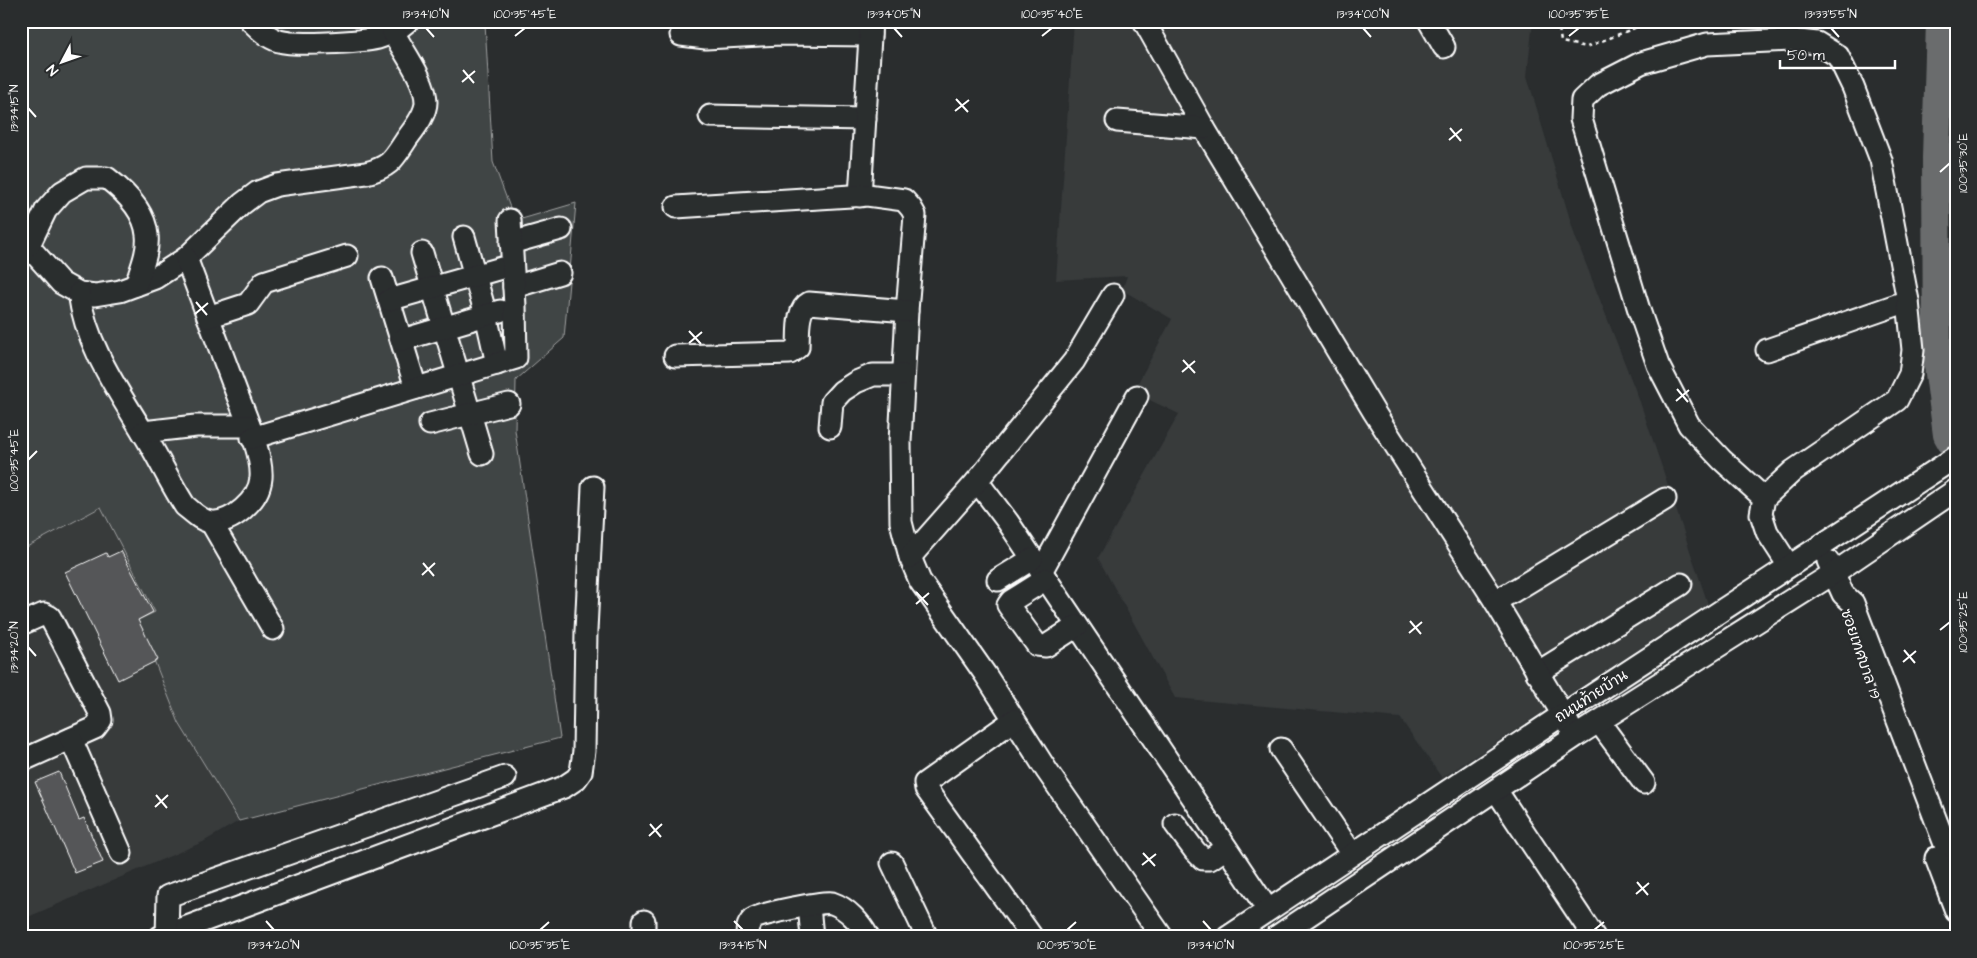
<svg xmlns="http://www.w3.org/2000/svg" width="1977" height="958" font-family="'Architects Daughter','Playpen Sans Thai',sans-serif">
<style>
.built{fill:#373a3b}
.green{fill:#414445;stroke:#a0a2a2}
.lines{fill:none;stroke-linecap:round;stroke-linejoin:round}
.river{stroke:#6a6c6d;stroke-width:28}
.building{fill:#555758;stroke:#fff}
.minor-casing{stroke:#fff;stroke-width:25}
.path{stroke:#fff;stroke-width:2.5;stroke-dasharray:4 4;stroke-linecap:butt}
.minor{stroke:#2a2d2e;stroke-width:21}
.ticks{fill:none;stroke:#fff;stroke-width:2}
.labels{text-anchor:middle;stroke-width:5;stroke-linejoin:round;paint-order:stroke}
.street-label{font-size:15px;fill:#fff;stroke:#2a2d2e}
.neatline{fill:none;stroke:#fff;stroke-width:2}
.ticks-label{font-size:12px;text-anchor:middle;fill:#fff}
</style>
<rect width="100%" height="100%" fill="#2a2d2e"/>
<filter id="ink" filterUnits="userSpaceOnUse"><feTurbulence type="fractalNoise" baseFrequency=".02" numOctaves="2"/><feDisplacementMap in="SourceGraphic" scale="10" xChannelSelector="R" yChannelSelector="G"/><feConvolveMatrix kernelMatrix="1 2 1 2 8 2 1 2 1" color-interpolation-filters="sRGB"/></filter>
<g filter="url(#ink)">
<g class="built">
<path d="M1074 21H1533L1527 76 1575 236 1640 402 1708 604 1442 778 1400 718 1175 698 1098 558 1179 414 1133 392 1172 319 1122 290 1127 276 1056 280Z"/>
<path d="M101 507 155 612 179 723 239 821 203 842 21 920V550Z"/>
</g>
<path class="green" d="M21 21H466L485 23 493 162 515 221 576 203 564 338 516 380 515 430 560 738 239 821 179 723 138 620 155 612 101 507 21 550Z"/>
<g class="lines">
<path class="river" d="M1940 21 1936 158 1937 358 1947 435 1956 451"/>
</g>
<g class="building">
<path d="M121 551 153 612 138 620 158 660 118 680 65 572 106 553 108 557Z"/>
<path d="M59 772 79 820 84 818 103 862 75 873 35 782Z"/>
</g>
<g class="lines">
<g class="minor-casing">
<g id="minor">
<path d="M251 21C259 29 268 38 279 41 295 46 361 42 378 38 390 35 399 29 408 21"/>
<path d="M1144 21 1204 128 1374 412 1495 601"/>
<path d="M1429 21 1444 47"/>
<path d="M681 35 706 38 781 34 870 35"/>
<path d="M710 116 865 119"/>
<path d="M1117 121 1204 128"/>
<path d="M860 196 871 21"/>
<path d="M676 207 867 195 904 200 911 208 915 215 907 311 900 442 901 522 910 557 920 581 985 674 1047 771 1162 937"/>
<path d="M464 237 486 315 497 364"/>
<path d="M21 238 61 283 79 293 95 295 120 291 155 278 186 258 242 204 258 192 277 185 366 173C390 167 393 160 406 140 413 130 426 115 426 102 426 81 403 51 393 32"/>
<path d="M511 243 561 229"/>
<path d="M29 245 46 210 62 192 86 178H107C124 191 145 211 147 235 149 251 141 269 136 285"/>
<path d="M422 253 482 454"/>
<path d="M382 278 416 388"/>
<path d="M514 287 560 273"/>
<path d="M79 293C86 347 120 393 147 439 160 461 171 484 185 506 193 512 200 520 210 522 232 524 259 500 261 478 263 456 245 415 237 394 220 349 203 304 186 258"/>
<path d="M389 300 512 265"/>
<path d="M208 317 248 304 264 282 347 256"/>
<path d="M402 340 500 311"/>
<path d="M1767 350 1908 301"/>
<path d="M675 356 790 353 798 347C799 333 796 310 809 303L907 311"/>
<path d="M430 424 509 404"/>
<path d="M830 427 832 402 842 391 856 382 873 375H903"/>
<path d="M143 432 196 426H249"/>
<path d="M252 438 516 358 515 306 510 220"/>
<path d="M977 481 1008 522 1268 910"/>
<path d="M1764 498 1722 460 1689 425 1658 365 1639 310 1581 119 1582 100 1598 85 1641 63 1707 44 1790 40 1817 43 1838 56 1853 87 1881 160 1908 301 1913 350 1910 374 1897 400 1793 471 1764 498 1761 514 1767 532 1789 566"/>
<path d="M211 522 273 629"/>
<path d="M910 557 977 481 1074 361 1113 295"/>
<path d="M1828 561 1843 594 1853 603 1956 873"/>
<path d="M1041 572 1137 396"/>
<path d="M1046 579 1011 601 1008 605 1037 645 1046 646 1077 626"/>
<path d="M998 580 1032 559"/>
<path d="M21 624 44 614 50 617 100 713 101 720 95 728 21 761"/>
<path d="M1537 673 1681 584"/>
<path d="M1014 720 925 783 926 789 1032 937"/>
<path d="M1599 722 1644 783"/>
<path d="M1569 725 1495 601 1512 592 1665 499"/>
<path d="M71 739 121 853"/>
<path d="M1281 749 1352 854"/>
<path d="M1496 790 1594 937"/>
<path d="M1175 824 1195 851 1203 859H1210L1226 848"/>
<path d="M1936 858 1956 911"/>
<path d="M892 863 927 937"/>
<path d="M809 906 812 937"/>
<path d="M644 921V937"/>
<path d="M160 937 564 787 576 779 581 772 584 751 586 631 593 487"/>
<path d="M167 937 168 896 505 777"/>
<path d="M747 937C747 930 747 925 753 919 759 914 824 901 832 903 847 908 861 923 868 937"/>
<path d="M1228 937 1562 715 1956 457"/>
<path d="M1276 937 1576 736 1834 573 1956 490"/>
</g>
</g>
<path class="path" d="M1558 21 1561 42 1587 47 1652 21"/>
<use href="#minor" class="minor"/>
</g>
</g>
<path class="ticks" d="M426 28 434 37M894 28 902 37M1363 28 1371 37M1831 28 1839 37M515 36 525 28M1042 36 1052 28M1569 36 1579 28M463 70 474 83M462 82 475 71M956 99 968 112M28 108 36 117M955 111 969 100M1450 128 1461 141M1449 140 1462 129M1940 172 1950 163M196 302 207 315M195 314 208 303M689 331 701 344M689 343 702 332M1183 360 1195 373M1182 372 1195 361M1677 389 1688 402M1676 401 1689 390M28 460 37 451M423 563 434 576M422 575 435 563M916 592 928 605M916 604 929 593M1410 621 1421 634M1940 630 1950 622M1409 633 1422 622M28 647 36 656M1904 650 1915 663M1903 662 1916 651M156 795 167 808M155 807 168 795M650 824 661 837M649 836 662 824M1143 853 1155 866M1142 865 1156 854M1637 882 1648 895M1636 894 1649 883M266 921 274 930M734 921 743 930M1203 921 1211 930M540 930 549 922M1067 930 1076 922M1594 930 1604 922"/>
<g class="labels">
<g class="street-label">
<text transform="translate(1861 654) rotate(71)" y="5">ซอยเทศบาล 19</text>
<text transform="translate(1591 696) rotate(-33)" y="5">ถนนท้ายบ้าน</text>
</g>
</g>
<rect width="1977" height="958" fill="none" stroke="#2a2d2e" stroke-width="55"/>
<g transform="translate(62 62) rotate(229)" stroke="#2a2d2e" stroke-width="4" paint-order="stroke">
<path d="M0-4L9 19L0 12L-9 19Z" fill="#ffffff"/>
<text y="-8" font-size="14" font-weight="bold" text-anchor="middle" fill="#ffffff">N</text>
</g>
<path d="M1780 60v8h115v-8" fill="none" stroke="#ffffff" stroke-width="2.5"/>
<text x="1787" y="60" font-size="15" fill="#ffffff" stroke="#2a2d2e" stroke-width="4" paint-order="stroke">50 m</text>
<rect x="28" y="28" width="1922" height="902" class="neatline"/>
<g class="ticks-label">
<text x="426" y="18">13°34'10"N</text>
<text x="525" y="18">100°35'45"E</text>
<text x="894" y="18">13°34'05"N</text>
<text x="1052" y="18">100°35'40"E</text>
<text x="1363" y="18">13°34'00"N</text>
<text x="1579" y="18">100°35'35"E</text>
<text x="1831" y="18">13°33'55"N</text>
<text transform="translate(14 108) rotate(-90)" y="4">13°34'15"N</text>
<text transform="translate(1963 163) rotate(-90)" y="4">100°35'30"E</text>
<text transform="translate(14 460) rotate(-90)" y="4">100°35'45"E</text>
<text transform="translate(1963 622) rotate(-90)" y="4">100°35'25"E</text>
<text transform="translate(14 647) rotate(-90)" y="4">13°34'20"N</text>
<text x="274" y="949">13°34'20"N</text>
<text x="540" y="949">100°35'35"E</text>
<text x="743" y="949">13°34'15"N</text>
<text x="1067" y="949">100°35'30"E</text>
<text x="1211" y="949">13°34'10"N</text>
<text x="1594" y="949">100°35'25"E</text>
</g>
</svg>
